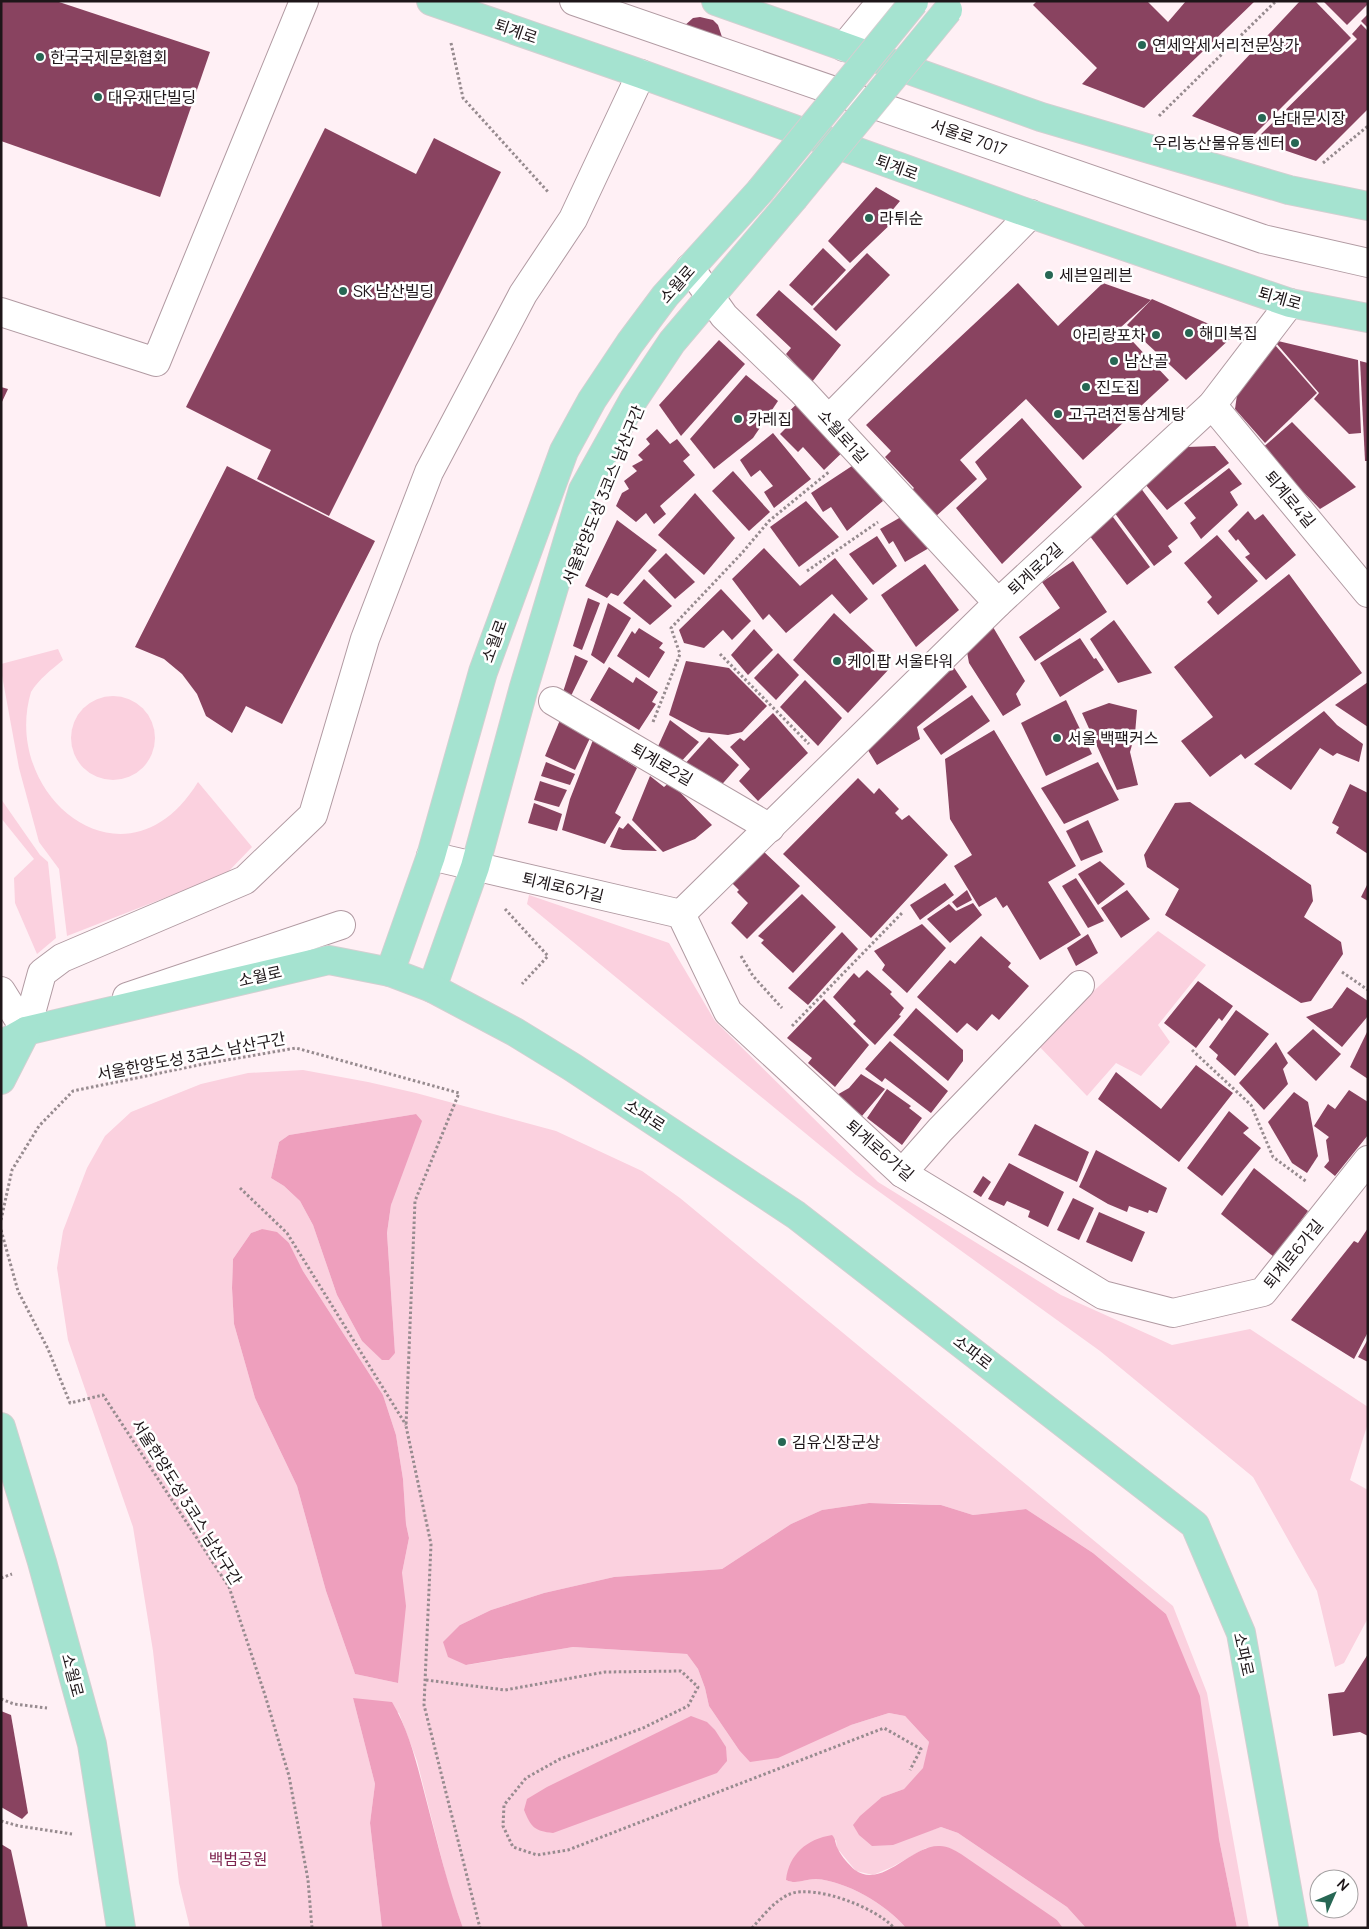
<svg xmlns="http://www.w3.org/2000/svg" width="1369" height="1929" font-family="Manrope,'Noto Sans KR',sans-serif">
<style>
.green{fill:#fbd1df;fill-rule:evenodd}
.forest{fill:#ee9fbd}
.building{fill:#894360}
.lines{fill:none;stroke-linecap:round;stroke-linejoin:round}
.minor-casing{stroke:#b19aa2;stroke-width:30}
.major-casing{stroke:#d2d0d1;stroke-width:30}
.path{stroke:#978b8f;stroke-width:3;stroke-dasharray:2.5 2.5;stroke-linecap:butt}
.minor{stroke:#fff;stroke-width:28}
.major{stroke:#a5e3d0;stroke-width:28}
.major-bridge-casing{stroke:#d2d0d1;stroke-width:30;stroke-linecap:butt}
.major-bridge{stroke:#a5e3d0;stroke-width:28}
.poi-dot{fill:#276754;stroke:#fff;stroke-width:2}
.labels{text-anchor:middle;stroke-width:5;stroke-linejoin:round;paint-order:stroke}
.street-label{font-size:16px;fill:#1e1619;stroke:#fff}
.poi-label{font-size:16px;fill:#1e1619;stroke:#fff;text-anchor:start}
.park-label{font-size:16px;fill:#7e244f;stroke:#fff}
</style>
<rect width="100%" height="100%" fill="#fff0f5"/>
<g class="green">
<path d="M58 649 63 660C51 670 39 679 31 692 0 796 126 899 198 782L252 847 226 874 67 936 59 869 39 842 19 768 1 670V664Z"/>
<circle cx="113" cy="738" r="42"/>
<path d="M1 799 40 855 48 862 56 938 37 954 15 903 14 878 34 859 1 818Z"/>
<path d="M529 895 669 943 715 1021 878 1182 1061 1295 1172 1345 1250 1329 1368 1407V1423L1350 1480 1368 1490V1618L1344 1663 1335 1667 1317 1591 1253 1477 1100 1351 856 1175 527 904Z"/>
<path d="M1158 931 1206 965 1158 1025 1170 1042 1141 1076 1116 1063 1087 1096 1037 1044Z"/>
<path d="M303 1070 368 1082 416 1093 556 1131 642 1171 680 1198 1173 1606 1207 1693 1249 1928H1237L1219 1839 1166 1614 1093 1553 1026 1509 973 1515 941 1505 902 1503H869L822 1510 791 1524 722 1569 614 1577 544 1593 491 1610 460 1625 467 1665 573 1647 687 1654 698 1669 705 1688 709 1706 739 1750 851 1725 889 1713 905 1716 929 1742 924 1768 904 1789 882 1797 920 1834 941 1827 958 1833 1067 1907 1086 1928H1063L1057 1920 926 1848 892 1867 873 1875 856 1871 837 1848 836 1840 786 1880C797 1885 804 1879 816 1879 846 1881 886 1904 906 1928H463L450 1892 417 1761 399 1713 353 1698 375 1784 370 1823 382 1928H190L179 1883 153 1651 133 1527 68 1340 57 1268 63 1231 87 1168 105 1136 131 1112 201 1084 248 1073ZM416 1114 391 1205 387 1233 395 1353 382 1359 362 1341 337 1295 313 1225 300 1201 284 1186 271 1178 279 1142 289 1135ZM262 1229 289 1243 303 1271 383 1395 396 1435 403 1479 406 1524 409 1538 402 1573 398 1683 355 1674 326 1591 297 1486 255 1398 234 1324 232 1288 233 1259 251 1233Z"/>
</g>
<g class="forest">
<path d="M416 1114 422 1121 391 1205 387 1233 395 1353 389 1360H382L362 1341 337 1295 313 1225 300 1201 284 1186 271 1178 279 1142 289 1135Z"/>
<path d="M262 1229 277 1232 289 1243 303 1271 383 1395 396 1435 403 1479 406 1524 409 1538 402 1573 406 1606 398 1683 355 1674 326 1591 297 1486 255 1398 234 1324 232 1288 233 1259 251 1233Z"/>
<path d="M869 1503 941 1505 973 1515 1026 1509 1093 1553 1166 1614 1200 1696 1219 1839 1237 1928H1086L1067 1907 958 1833 941 1827 893 1845 872 1846 859 1835 853 1825 860 1816 882 1797 904 1789 923 1768 929 1742 905 1716 889 1713 851 1725 778 1758 750 1762 739 1750 709 1706 705 1688 698 1669 687 1654 573 1647 466 1665 448 1657 443 1642 460 1625 491 1610 544 1593 614 1577 722 1569 791 1524 822 1510Z"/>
<path d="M353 1698 392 1702C410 1732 418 1769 427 1803 438 1845 448 1887 463 1928H382L370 1823 375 1784Z"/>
<path d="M691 1716 707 1722 715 1730 726 1747 727 1761 717 1773 553 1833C534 1831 531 1827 524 1810L527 1799 547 1787Z"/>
<path d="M832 1835C836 1839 835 1844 838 1849 841 1856 849 1865 855 1870 882 1890 912 1844 940 1846 948 1846 954 1850 961 1854L1057 1920 1063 1928H906C886 1904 846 1881 816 1879 804 1879 797 1885 786 1880 789 1854 807 1839 832 1835Z"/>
</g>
<g class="building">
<path d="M1 1H56L210 52 160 197 1 141Z"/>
<path d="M1037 1H1147L1168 22 1186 1H1255L1144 108 1082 84 1097 68 1033 5Z"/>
<path d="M1300 1H1315L1351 38 1250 139 1192 116Z"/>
<path d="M1323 1H1368V4L1347 25Z"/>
<path d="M1368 14V28L1361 21Z"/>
<path d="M700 17 713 20 718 25 722 37 721 44 683 27 693 18Z"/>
<path d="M1361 24 1368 31V109L1316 161 1255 140 1357 39 1352 34Z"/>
<path d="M325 128 416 174 434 138 501 172 329 516 257 479 271 450 186 407Z"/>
<path d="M876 187 900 201 890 213 897 218 850 263 828 241Z"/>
<path d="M823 248 846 270 812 306 789 285Z"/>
<path d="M867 253 890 275 836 331 813 309Z"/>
<path d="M1018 283 1058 326 1103 283 1151 300 1120 328 1169 380 1083 460 1026 399 960 460 977 479 934 518 910 492 914 488 885 457 891 451 866 425Z"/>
<path d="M779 290 841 345 812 382 786 354 791 348 756 315Z"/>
<path d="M1152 299 1234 335 1186 380 1127 325Z"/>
<path d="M719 340 745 364 681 436 659 405Z"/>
<path d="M1278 341 1358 360 1361 433 1349 434 1314 399 1319 393 1276 343Z"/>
<path d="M1275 345 1317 393 1265 443 1235 409 1239 381Z"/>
<path d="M1360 361 1368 363V461H1365Z"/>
<path d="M746 375 778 401 753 438 714 469 690 439Z"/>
<path d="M1 387 8 389 1 404Z"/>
<path d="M802 399 849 446 824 470 803 447 798 452 780 434 788 426 781 419Z"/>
<path d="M1022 418 1082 487 1002 564 956 508 987 479 975 462Z"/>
<path d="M1292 422 1356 487 1320 509 1261 449Z"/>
<path d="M657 429 670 444 677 439 690 455 683 461 695 475 660 506 666 514 654 524 646 513 636 522 616 506 622 493 629 489 624 481 637 471 632 466 643 460 638 455 650 444 646 439Z"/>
<path d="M773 433 811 479 774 508 764 492 773 486 760 470 751 477 740 460Z"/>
<path d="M1215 446 1229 463 1167 510 1145 484 1187 447Z"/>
<path d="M855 464 883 501 847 531 831 507 823 512 811 493Z"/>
<path d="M227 466 375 541 282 724 246 706 232 733 206 716 197 694 182 674 164 659 135 647Z"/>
<path d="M1229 468 1242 484 1230 492 1238 505 1201 539 1190 523 1196 518 1184 503Z"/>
<path d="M733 471 770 512 749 531 712 491Z"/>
<path d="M1140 487 1178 538 1168 546 1172 552 1154 566 1111 508Z"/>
<path d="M695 493 735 538 704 575 658 535Z"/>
<path d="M806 501 839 537 799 567 770 527Z"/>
<path d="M1248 511 1255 520 1263 514 1296 555 1266 580 1245 557 1250 554 1238 539 1236 541 1228 531Z"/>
<path d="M908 513 929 548 905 562 893 541 889 544 880 529Z"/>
<path d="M1110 513 1150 567 1127 585 1086 531Z"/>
<path d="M617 520 657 550 618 596 611 593 607 598 585 586Z"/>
<path d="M1217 535 1258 581 1218 615 1207 602 1212 597 1184 563Z"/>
<path d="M877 536 897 566 873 585 849 554Z"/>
<path d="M764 548 800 586 835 558 868 599 850 614 832 594 786 633 769 614 763 620 732 579Z"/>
<path d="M666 553 695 582 675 599 648 571Z"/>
<path d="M1073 561 1107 612 1035 661 1019 637 1060 608 1042 582Z"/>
<path d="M925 564 959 610 916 647 881 595Z"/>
<path d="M1289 574 1362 673 1245 759 1241 754 1210 777 1181 741 1213 717 1174 667Z"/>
<path d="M644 579 672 606 650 625 623 603Z"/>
<path d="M721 589 751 621 732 640 723 630 704 648 684 643 679 630Z"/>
<path d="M588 598 600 603 582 650 573 646Z"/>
<path d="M608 603 631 618 604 664 591 655Z"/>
<path d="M834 613 891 667 848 713 793 660Z"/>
<path d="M1114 620 1152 673 1118 683 1090 639Z"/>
<path d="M993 627 1025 681 1016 694 1021 705 1003 716 969 663 967 652Z"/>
<path d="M639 628 663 643 659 648 665 652 649 678 617 656 632 631 635 634Z"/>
<path d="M754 629 773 650 748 675 731 655Z"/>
<path d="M1080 638 1094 659 1096 658 1104 670 1060 697 1040 663Z"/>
<path d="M778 653 799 675 776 700 754 678Z"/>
<path d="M575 655 588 661 569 700 562 695Z"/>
<path d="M686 661 729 668 767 706 742 732 728 735 701 732 669 715Z"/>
<path d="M953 666 967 687 917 727 920 739 877 765 866 747Z"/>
<path d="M609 667 633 683 636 677 658 692 652 702 656 704 639 730 590 700Z"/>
<path d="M805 680 842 718 818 746 780 707Z"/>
<path d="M1368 682V727L1335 705Z"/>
<path d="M972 695 990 721 941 755 923 729Z"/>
<path d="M1066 700 1092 754 1046 776 1021 723Z"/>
<path d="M1109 703 1137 710 1135 734 1130 752 1138 785 1117 790 1082 713Z"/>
<path d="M1324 711 1337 725 1363 744 1359 762 1337 753 1333 756 1320 748 1291 790 1254 764Z"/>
<path d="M773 713 808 753 758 801 739 781 750 769 730 747 740 738 744 741Z"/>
<path d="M560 720 590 738 575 770 545 756Z"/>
<path d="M670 720 699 742 679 764 655 753Z"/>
<path d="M994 730 1076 866 1048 882 1081 935 1040 960 1007 905 1003 908 996 897 979 907 954 866 972 855 950 819 945 759Z"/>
<path d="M709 737 739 765 717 790 683 766Z"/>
<path d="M593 740 637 768 615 813 621 817 605 844 562 830 570 799Z"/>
<path d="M546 762 575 774 570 785 541 776Z"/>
<path d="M1098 762 1119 800 1064 824 1041 788Z"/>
<path d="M650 776 664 787 670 782 712 825 695 839 663 852 632 820Z"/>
<path d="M858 778 874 794 879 788 899 809 895 813 902 820 909 815 948 855 871 938 783 854Z"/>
<path d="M540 781 567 790 559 807 534 800Z"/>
<path d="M1350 784 1368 793V854L1336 833 1339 827 1332 823Z"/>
<path d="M1190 802 1311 885 1313 901 1304 917 1341 942 1343 954 1311 1001 1301 1003 1165 915 1179 889 1147 867 1144 855 1175 803Z"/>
<path d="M534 803 562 814 557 831 528 823Z"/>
<path d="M1088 820 1103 852 1081 861 1066 831Z"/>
<path d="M628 823 657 851 623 850 610 847 619 827 623 829Z"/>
<path d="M761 849 800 886 747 939 731 923 748 903 737 892 739 890 729 880Z"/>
<path d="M1100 861 1125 884 1098 905 1078 874Z"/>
<path d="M1076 878 1104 921 1088 928 1062 886Z"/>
<path d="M945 883 954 895 920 920 910 905Z"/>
<path d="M1368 883V901L1361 897Z"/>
<path d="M967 890 972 900 957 908 952 902Z"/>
<path d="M1127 890 1150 919 1121 938 1101 908Z"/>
<path d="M802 894 836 927 793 973 761 943 764 940 758 936Z"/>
<path d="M973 903 982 915 950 943 927 919 949 904 956 911Z"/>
<path d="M922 924 946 948 907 993 882 970 885 965 874 951Z"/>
<path d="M842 932 858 949 808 1005 788 988Z"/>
<path d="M1088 934 1098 953 1076 966 1067 948Z"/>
<path d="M981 936 1011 963 1008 967 1029 986 999 1020 992 1014 977 1031 967 1023 957 1033 917 997 950 960 955 964Z"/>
<path d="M867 970 892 992 890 994 904 1008 899 1015 901 1016 875 1045 853 1024 856 1021 833 997 854 973 859 978Z"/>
<path d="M1198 981 1233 1006 1222 1021 1219 1018 1196 1048 1164 1023Z"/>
<path d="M1347 987 1368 1001V1016L1342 1047 1306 1017 1332 1008Z"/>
<path d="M824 999 869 1045 835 1087 808 1063 812 1058 787 1038Z"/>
<path d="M916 1008 963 1050V1061L948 1081 893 1035Z"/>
<path d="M1236 1010 1269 1034 1235 1076 1216 1059 1218 1055 1209 1047Z"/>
<path d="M1313 1029 1341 1054 1316 1081 1287 1053Z"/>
<path d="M1368 1030V1079L1350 1067Z"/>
<path d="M890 1041 948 1091 931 1113 885 1078 882 1082 865 1069Z"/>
<path d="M1276 1042 1288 1063 1283 1069 1288 1084 1264 1110 1239 1083Z"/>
<path d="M1196 1065 1233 1093 1179 1162 1098 1099 1116 1072 1161 1109Z"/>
<path d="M861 1074 885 1089 862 1116 835 1096 849 1088Z"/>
<path d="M887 1089 911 1106 909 1108 922 1118 902 1145 867 1118Z"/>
<path d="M1349 1090 1368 1102V1135L1335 1176 1324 1167 1329 1161 1326 1140 1329 1137 1314 1126 1328 1104 1335 1109Z"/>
<path d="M1294 1092 1308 1102 1318 1156 1307 1173 1292 1163 1268 1122Z"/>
<path d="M1229 1111 1249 1128 1243 1133 1261 1148 1222 1196 1187 1168Z"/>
<path d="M1035 1124 1089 1152 1077 1182 1018 1155Z"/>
<path d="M1096 1150 1167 1188 1157 1213 1149 1210 1148 1213 1129 1206 1127 1212 1108 1204 1079 1187Z"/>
<path d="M1009 1163 1064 1192 1048 1227 1028 1217 1030 1211 1007 1201 1004 1206 988 1199Z"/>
<path d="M1254 1168 1308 1211 1274 1257 1221 1214Z"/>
<path d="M983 1176 991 1182 981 1197 973 1192Z"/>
<path d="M1073 1198 1094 1208 1079 1240 1057 1230Z"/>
<path d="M1099 1212 1145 1232 1132 1262 1086 1242Z"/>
<path d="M1368 1228V1332L1354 1359 1291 1320 1354 1241 1358 1243Z"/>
<path d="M1368 1339V1362L1358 1357Z"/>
<path d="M1368 1654V1736L1360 1732 1333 1736 1328 1694 1344 1692Z"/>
<path d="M1 1711 11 1715 28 1813 22 1819 1 1807Z"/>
<path d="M1 1844 11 1850 28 1928H1Z"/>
</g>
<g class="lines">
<g class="minor-casing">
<g id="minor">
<path d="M574 1 1263 239 1368 263"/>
<path d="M844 47 882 1"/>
<path d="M690 268 724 316 803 392 998 603"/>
<path d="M1 312 156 362 304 1"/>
<path d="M1212 405 1368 593"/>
<path d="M829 419 1031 214"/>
<path d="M553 701 770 828"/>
<path d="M431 856 681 914 728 1012 902 1173 1103 1295 1173 1313 1263 1292 1368 1160"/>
<path d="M681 914 998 603 1212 405 1290 303"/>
<path d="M1 991 26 1031 36 1027"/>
<path d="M127 997 341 925"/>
<path d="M26 1031 42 973 62 958 245 880 313 815 365 639 429 472 523 294 573 219 641 74"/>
<path d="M902 1173 940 1130 1080 985"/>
</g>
</g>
<g class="major-casing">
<g id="major">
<path d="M431 1 641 74 1019 210 1290 303 1368 318"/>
<path d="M716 1 1041 117 1289 190 1368 206"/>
<path d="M390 972 431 856 483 672 564 451 592 400 630 343 665 296 760 191"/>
<path d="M432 988 475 867 524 687 583 490 634 399 672 342 793 199"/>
<path d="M1 1045 26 1031 329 960 390 972 432 988 515 1032 572 1067 796 1215 1195 1525 1241 1633 1294 1928"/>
<path d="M1 1080 26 1031"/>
<path d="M1 1427 42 1562 92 1744 121 1928"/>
</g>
</g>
<g class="path">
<path d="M451 43 463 98 549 193"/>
<path d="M1159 116 1276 1"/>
<path d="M1323 163 1368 126"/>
<path d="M807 571 878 522"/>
<path d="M720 654 809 744"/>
<path d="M653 722 680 654 671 628 742 553 769 521 830 471"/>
<path d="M505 909 548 956 522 984"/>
<path d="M741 956 753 976 782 1008"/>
<path d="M1342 972 1368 990"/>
<path d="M792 1026 902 913"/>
<path d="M1192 1050 1251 1105 1273 1157 1307 1182"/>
<path d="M240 1188 287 1233 406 1425"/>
<path d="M1 1220 12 1170 39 1126 73 1091 204 1064 296 1048 459 1093 415 1201 406 1426 431 1544 424 1705 480 1928"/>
<path d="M1 1230 18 1291 48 1349 70 1403 103 1395 229 1587 265 1695 289 1776 308 1880 312 1928"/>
<path d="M1 1578 12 1574"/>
<path d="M426 1680 505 1690 605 1672 681 1671 698 1687 688 1706 643 1728 560 1759 526 1778 504 1805 503 1826 513 1847 537 1855 568 1850 884 1728 921 1749 910 1770"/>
<path d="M1 1699 14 1704 47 1708"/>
<path d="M1 1821 19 1826 72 1834"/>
<path d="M752 1928C763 1916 775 1900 790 1894 815 1884 877 1908 894 1928"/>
</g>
<use href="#minor" class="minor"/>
<use href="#major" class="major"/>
<g class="major-bridge-casing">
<g id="major-bridge">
<path d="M760 191 914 2"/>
<path d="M793 199 948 10"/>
</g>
</g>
<use href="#major-bridge" class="major-bridge"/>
</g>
<g class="poi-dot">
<circle cx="1142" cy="45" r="5"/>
<circle cx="40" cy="57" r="5"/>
<circle cx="98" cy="97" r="5"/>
<circle cx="1262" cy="118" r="5"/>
<circle cx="1295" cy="143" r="5"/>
<circle cx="869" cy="218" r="5"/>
<circle cx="1049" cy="275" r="5"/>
<circle cx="343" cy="291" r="5"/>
<circle cx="1189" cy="333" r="5"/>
<circle cx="1156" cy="335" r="5"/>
<circle cx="1114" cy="361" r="5"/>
<circle cx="1086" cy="387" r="5"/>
<circle cx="1058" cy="414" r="5"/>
<circle cx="738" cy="419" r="5"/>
<circle cx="837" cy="661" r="5"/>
<circle cx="1057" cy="738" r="5"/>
<circle cx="782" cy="1442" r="5"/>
</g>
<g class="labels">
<g class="street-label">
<text transform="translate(516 31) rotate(19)" y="6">퇴계로</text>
<text transform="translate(969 137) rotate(19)" y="6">서울로 7017</text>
<text transform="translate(897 167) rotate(20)" y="6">퇴계로</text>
<text transform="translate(677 284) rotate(-49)" y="6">소월로</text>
<text transform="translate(1280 298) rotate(16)" y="6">퇴계로</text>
<text transform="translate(843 436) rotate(48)" y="6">소월로1길</text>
<text transform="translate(603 495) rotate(-68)" y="6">서울한양도성 3코스 남산구간</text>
<text transform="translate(1290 499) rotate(50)" y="6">퇴계로4길</text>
<text transform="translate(1035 569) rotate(-43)" y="6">퇴계로2길</text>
<text transform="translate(494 641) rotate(-70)" y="6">소월로</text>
<text transform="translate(662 764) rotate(30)" y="6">퇴계로2길</text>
<text transform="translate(563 887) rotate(13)" y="6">퇴계로6가길</text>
<text transform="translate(260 976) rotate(-13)" y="6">소월로</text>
<text transform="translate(191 1056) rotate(-11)" y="6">서울한양도성 3코스 남산구간</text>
<text transform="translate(645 1115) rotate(33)" y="6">소파로</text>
<text transform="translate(880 1150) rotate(41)" y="6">퇴계로6가길</text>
<text transform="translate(1293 1254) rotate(-51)" y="6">퇴계로6가길</text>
<text transform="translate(973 1352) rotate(38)" y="6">소파로</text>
<text transform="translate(187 1502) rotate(58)" y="6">서울한양도성 3코스 남산구간</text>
<text transform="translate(1244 1654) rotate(78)" y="6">소파로</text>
<text transform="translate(73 1675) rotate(75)" y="6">소월로</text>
</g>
<g class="poi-label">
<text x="1152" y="51">연세악세서리전문상가</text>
<text x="50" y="63">한국국제문화협회</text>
<text x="108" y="103">대우재단빌딩</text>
<text x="1272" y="124">남대문시장</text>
<text x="1285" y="149" text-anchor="end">우리농산물유통센터</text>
<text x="879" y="224">라튀순</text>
<text x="1059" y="281">세븐일레븐</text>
<text x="353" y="297">SK 남산빌딩</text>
<text x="1199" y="339">해미복집</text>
<text x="1146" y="341" text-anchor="end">아리랑포차</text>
<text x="1124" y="367">남산골</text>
<text x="1096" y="393">진도집</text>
<text x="1068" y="420">고구려전통삼계탕</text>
<text x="748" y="425">카레집</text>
<text x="847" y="667">케이팝 서울타워</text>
<text x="1067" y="744">서울 백팩커스</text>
<text x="792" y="1448">김유신장군상</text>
</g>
<g class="park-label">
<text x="238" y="1865">백범공원</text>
</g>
</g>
<rect width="1369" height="1929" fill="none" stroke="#1e1619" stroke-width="5"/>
<g transform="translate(1334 1894) rotate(45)"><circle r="24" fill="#ffffff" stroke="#a5a2a3"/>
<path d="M0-4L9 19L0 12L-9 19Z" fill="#276754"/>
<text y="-8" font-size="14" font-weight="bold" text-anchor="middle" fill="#1e1619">N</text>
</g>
</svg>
